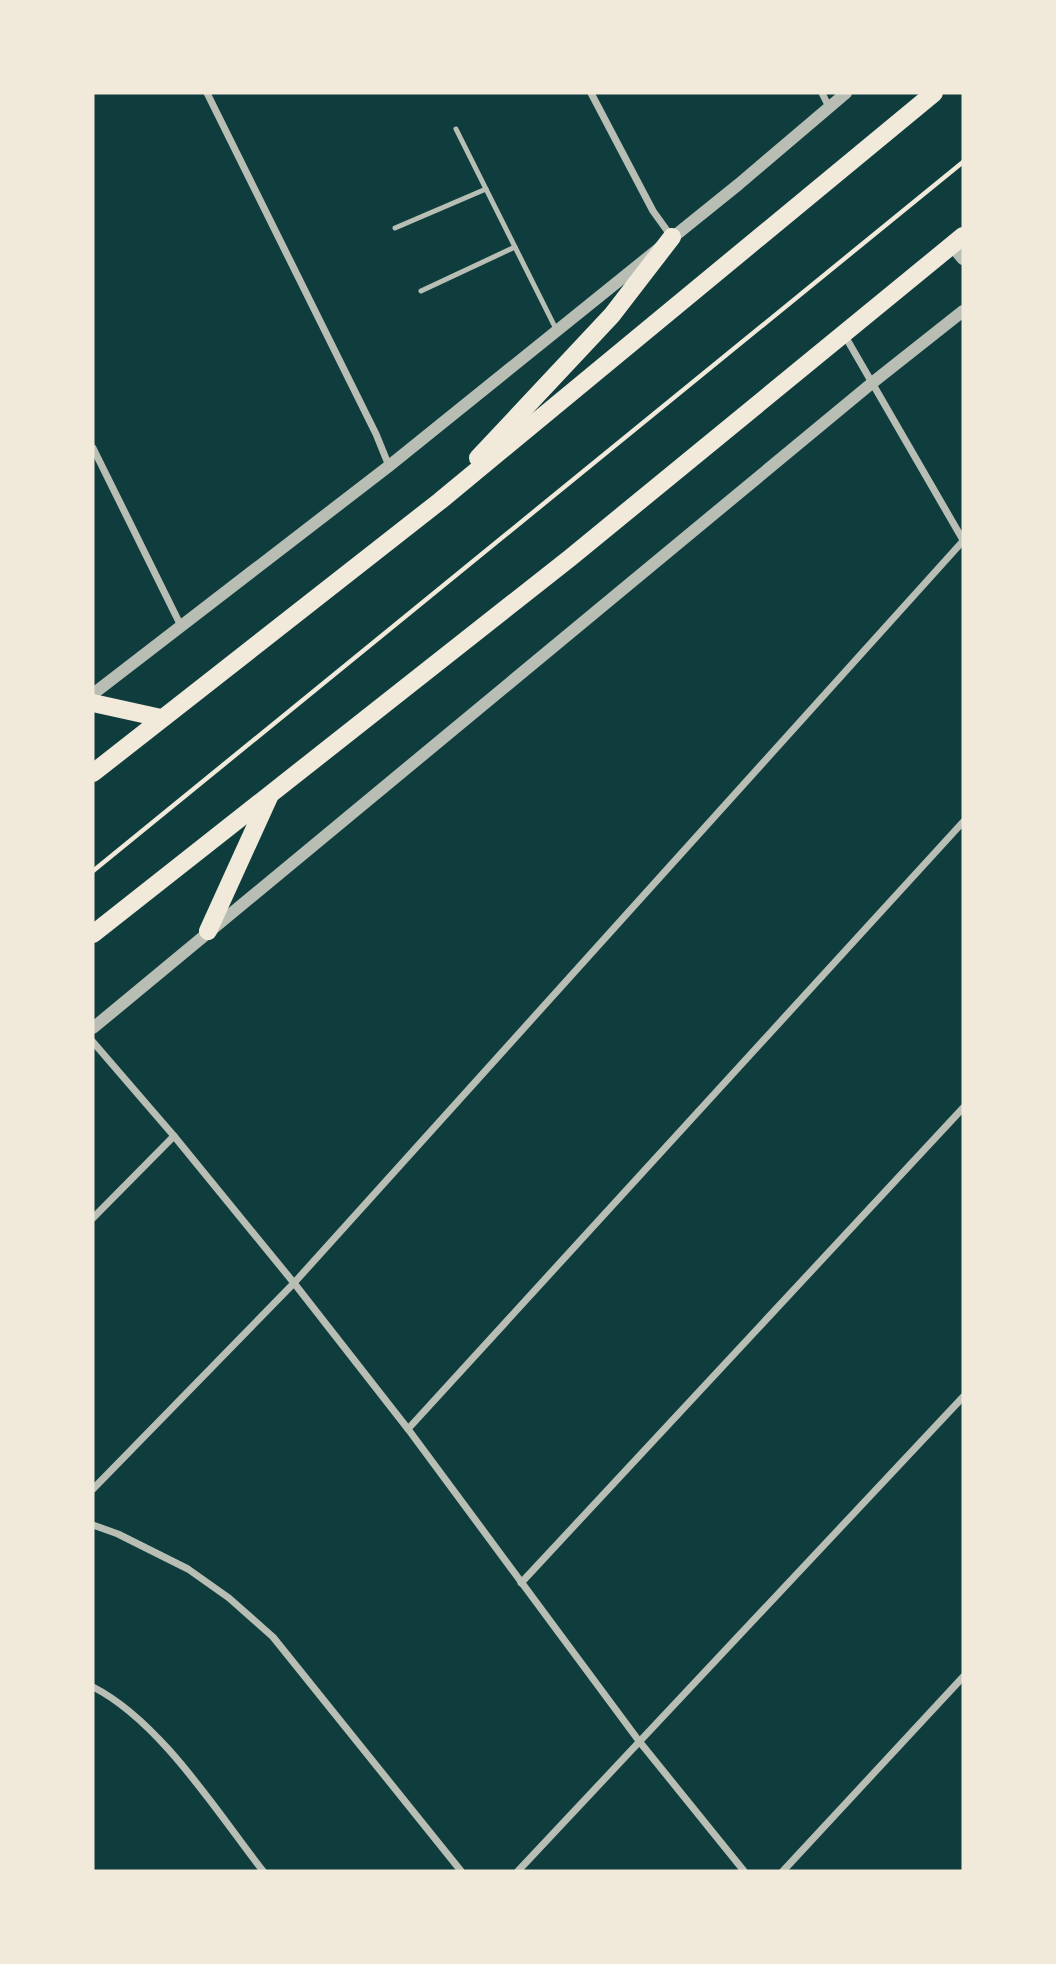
<svg xmlns="http://www.w3.org/2000/svg" width="1056" height="1964" font-family="Manrope,sans-serif">
<style>
.lines{fill:none;stroke-linecap:round;stroke-linejoin:round}
.path{stroke:#f1e9da;stroke-width:4.5}
.service{stroke:#b8beb3;stroke-width:5}
.minor{stroke:#b8beb3;stroke-width:7}
.tertiary{stroke:#b8beb3;stroke-width:12}
.primary{stroke:#f1e9da;stroke-width:18}
</style>
<rect width="100%" height="100%" fill="#0f3d3e"/>
<g class="lines">
<path class="path" d="M93 871 963 162"/>
<g class="service">
<path d="M456 129 557 331"/>
<path d="M395 228 486 189"/>
<path d="M421 291 515 247"/>
</g>
<g class="minor">
<path d="M207 93 376 434 389 466"/>
<path d="M591 93 653 211 671 236"/>
<path d="M822 93 829 107"/>
<path d="M845 336 963 540"/>
<path d="M93 448 181 626"/>
<path d="M93 1042 174 1136 294 1283 408 1429 639 1741 744 1871"/>
<path d="M93 1218 174 1136"/>
<path d="M408 1429 963 822"/>
<path d="M93 1489 294 1283 963 541"/>
<path d="M93 1525 118 1534 188 1569 229 1598 273 1637 461 1871"/>
<path d="M521 1583 963 1108"/>
<path d="M93 1687C160 1721 217 1812 263 1871"/>
<path d="M518 1871 963 1397"/>
<path d="M783 1871 963 1677"/>
</g>
<g class="tertiary">
<path d="M952 246 963 259"/>
<path d="M93 694 389 466 739 184 846 93"/>
<path d="M93 1028 872 383 963 311"/>
</g>
<g class="primary">
<path d="M478 458 612 315 672 237"/>
<path d="M93 703 161 718"/>
<path d="M93 773 440 501 934 93"/>
<path d="M208 931 269 797"/>
<path d="M93 934 570 558 963 236"/>
</g>
</g>
<rect width="1056" height="1964" fill="none" stroke="#f1e9da" stroke-width="189"/>
</svg>
